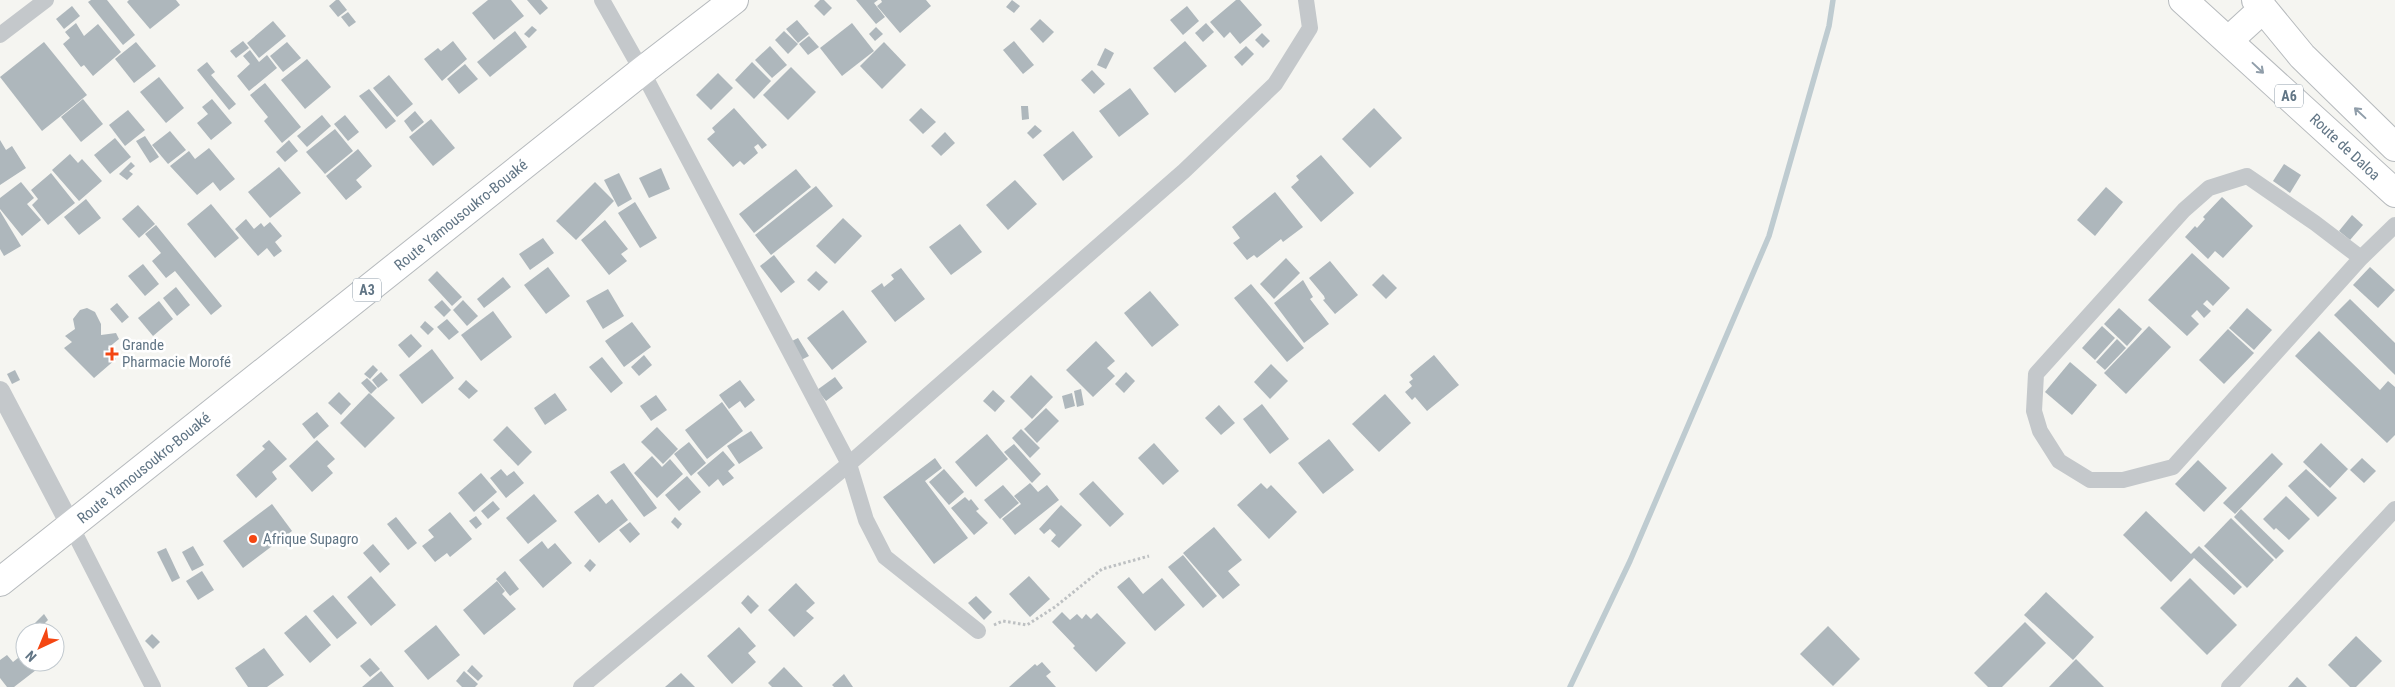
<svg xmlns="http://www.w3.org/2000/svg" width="2395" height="687" font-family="'Roboto Condensed',sans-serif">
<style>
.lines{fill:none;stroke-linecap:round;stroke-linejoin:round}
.stream{stroke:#becbd0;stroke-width:5.5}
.building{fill:#aeb7bc}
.trunk-casing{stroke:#b6babd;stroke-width:30}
.path{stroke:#bdc0c2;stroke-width:3;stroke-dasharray:2.5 2.5;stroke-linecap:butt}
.minor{stroke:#c4c8cb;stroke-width:16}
.tertiary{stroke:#c4c8cb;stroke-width:20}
.trunk{stroke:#fff;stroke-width:28}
.oneway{stroke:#909eaa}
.poi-dot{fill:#f44612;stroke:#fff;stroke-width:2}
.labels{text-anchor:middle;stroke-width:5;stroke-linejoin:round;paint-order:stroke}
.shield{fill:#fff;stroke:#909eaa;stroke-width:1}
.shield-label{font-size:14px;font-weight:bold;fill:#617585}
.street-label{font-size:15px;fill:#617585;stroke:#fff}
.poi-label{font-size:15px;fill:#617585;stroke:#fff;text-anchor:start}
</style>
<rect width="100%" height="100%" fill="#f5f5f1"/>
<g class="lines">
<path class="stream" d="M1570 687 1630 561 1769 236 1829 26 1833 0"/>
</g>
<g class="building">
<path d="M91 0H107L135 35 123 45 88 2Z"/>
<path d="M129 0H176L180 5 150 29 127 2Z"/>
<path d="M336 0H339L347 10 338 17 329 6Z"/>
<path d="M488 0H511L524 16 494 40 472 13Z"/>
<path d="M527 0H541L548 8 540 15Z"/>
<path d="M820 0H824L832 8 824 16 814 6Z"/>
<path d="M856 0H878L874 3 885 17 876 24Z"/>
<path d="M881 0H926L931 6 900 33 877 6 882 2Z"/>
<path d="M1012 0 1020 6 1014 13 1006 7Z"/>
<path d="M1236 0H1240L1262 25 1240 44 1230 32 1224 38 1210 22Z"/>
<path d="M72 6 80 16 64 29 56 19Z"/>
<path d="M1187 6 1199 21 1183 35 1170 20Z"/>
<path d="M348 12 356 22 349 27 341 17Z"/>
<path d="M1040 19 1054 32 1043 43 1030 29Z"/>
<path d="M797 20 809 34 798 43 786 29Z"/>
<path d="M273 21 286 36 259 58 247 43Z"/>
<path d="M76 23 84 36 98 24 121 52 93 76 84 65 81 67 63 44 70 38 65 32Z"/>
<path d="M852 23 874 51 842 76 820 48Z"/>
<path d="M1206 23 1214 32 1203 42 1195 33Z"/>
<path d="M532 26 537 30 529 38 524 34Z"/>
<path d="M876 27 883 34 875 41 869 34Z"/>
<path d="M515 31 527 47 490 77 477 62Z"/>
<path d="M784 31 798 44 788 54 775 40Z"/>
<path d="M1262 33 1270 41 1263 48 1255 40Z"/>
<path d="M809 36 819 47 808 55 799 44Z"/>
<path d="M243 41 249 48 236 58 230 51Z"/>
<path d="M453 41 467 59 442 81 424 59 438 48 441 51Z"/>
<path d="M1014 41 1034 65 1023 74 1003 50Z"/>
<path d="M1185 41 1207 66 1175 93 1153 68Z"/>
<path d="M44 42 87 95 42 131 0 77Z"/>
<path d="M136 42 156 66 134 83 115 59Z"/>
<path d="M287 42 301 58 283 72 270 56Z"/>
<path d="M884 42 906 65 882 89 860 66Z"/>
<path d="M770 46 787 65 772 78 755 60Z"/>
<path d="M1246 46 1254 54 1242 66 1234 57Z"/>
<path d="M1105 48 1114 53 1106 69 1097 65Z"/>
<path d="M250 50 259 62 267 55 277 68 249 91 237 76 250 64 243 56Z"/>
<path d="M307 59 331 87 305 109 281 80Z"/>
<path d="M207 62 215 72 211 75 236 104 229 110 197 70Z"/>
<path d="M752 62 771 81 754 99 735 80Z"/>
<path d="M465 64 478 79 459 94 447 79Z"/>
<path d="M791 67 816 92 788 120 763 95Z"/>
<path d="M1092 70 1105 84 1094 94 1081 80Z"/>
<path d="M718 73 733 88 711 110 696 95Z"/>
<path d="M389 75 413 104 397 117 373 88Z"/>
<path d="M159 77 184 108 166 123 140 92Z"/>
<path d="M265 83 301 127 282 143 264 121 268 117 250 95Z"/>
<path d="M1130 88 1149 114 1119 137 1099 111Z"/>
<path d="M369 89 396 121 386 129 359 96Z"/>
<path d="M83 99 103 124 81 142 61 117Z"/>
<path d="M212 99 232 123 211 140 197 123 208 114 202 107Z"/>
<path d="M1021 106H1028L1029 119 1022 120Z"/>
<path d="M734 108 767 145 762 149 758 144 754 147 758 153 744 165 740 161 733 167 707 139 715 132 712 128Z"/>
<path d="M921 108 936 122 923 134 909 120Z"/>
<path d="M1374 108 1402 138 1370 168 1342 139Z"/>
<path d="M128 110 145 130 125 146 109 125Z"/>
<path d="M415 111 424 122 412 132 404 121Z"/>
<path d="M322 115 331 126 307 147 297 136Z"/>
<path d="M345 115 359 132 348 141 334 124Z"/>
<path d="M431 119 455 148 433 166 409 137Z"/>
<path d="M1035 125 1042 131 1033 139 1027 133Z"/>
<path d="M335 129 353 151 325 174 306 152Z"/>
<path d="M170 131 186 150 168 164 152 145Z"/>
<path d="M1073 131 1093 157 1063 181 1043 155Z"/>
<path d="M945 132 955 143 941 156 931 146Z"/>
<path d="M145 136 159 157 150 163 136 141Z"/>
<path d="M115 138 131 157 110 174 94 155Z"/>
<path d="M0 140 6 150 12 146 26 168 0 185Z"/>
<path d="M289 140 298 151 285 162 276 152Z"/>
<path d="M209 148 235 179 220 191 213 182 197 195 170 166 189 151 195 159Z"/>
<path d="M358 149 372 166 356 180 362 187 346 200 326 176Z"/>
<path d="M70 154 78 163 82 159 102 181 79 201 52 170Z"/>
<path d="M1321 155 1354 193 1321 222 1291 187 1299 180 1296 176Z"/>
<path d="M131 162 135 166 129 171 133 174 127 180 119 174Z"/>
<path d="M2284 164 2301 175 2290 193 2273 181Z"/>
<path d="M279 167 301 193 270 218 248 192Z"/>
<path d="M661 168 670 189 649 198 639 178Z"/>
<path d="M796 169 811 187 754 233 739 214Z"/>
<path d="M51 173 75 203 48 225 32 205 38 199 31 190Z"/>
<path d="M619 173 632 199 618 207 604 180Z"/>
<path d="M1015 180 1037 204 1008 230 986 205Z"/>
<path d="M21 182 34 198 27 204 41 220 22 236 0 209V198Z"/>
<path d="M595 182 614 201 576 240 556 221Z"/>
<path d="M816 186 833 206 771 255 755 235Z"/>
<path d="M2106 187 2123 202 2095 236 2077 220Z"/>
<path d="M1275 192 1303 227 1283 242 1281 239 1257 258 1254 255 1247 260 1233 243 1240 238 1232 227Z"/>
<path d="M2222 197 2253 226 2223 258 2215 251 2208 259 2185 237 2195 226 2197 228 2205 219 2203 217Z"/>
<path d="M86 199 101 218 79 235 64 217Z"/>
<path d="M635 202 657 238 640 248 618 213Z"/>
<path d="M211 204 239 238 215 258 187 224Z"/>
<path d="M138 205 155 224 139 238 122 219Z"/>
<path d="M0 211 21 246 4 256 0 249Z"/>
<path d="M2352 215 2363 225 2350 240 2339 231Z"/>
<path d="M843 218 862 236 835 264 816 246Z"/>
<path d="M246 219 254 229 261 223 264 227 270 222 282 236 275 242 282 251 274 257 267 248 258 256 235 229Z"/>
<path d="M605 220 628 249 621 254 627 261 609 275 581 240Z"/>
<path d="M960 224 982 252 951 275 929 247Z"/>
<path d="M156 225 222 306 211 315 175 271 166 278 152 261 161 253 145 234Z"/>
<path d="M543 238 554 253 530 270 519 254Z"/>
<path d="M2192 253 2230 288 2213 306 2207 300 2203 304 2211 311 2204 318 2197 310 2191 316 2199 324 2187 336 2148 300Z"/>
<path d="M774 255 795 282 781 293 760 266Z"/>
<path d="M1286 258 1300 273 1274 299 1260 284Z"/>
<path d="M1330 261 1358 295 1335 314 1323 300 1325 299 1324 296 1309 278Z"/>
<path d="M143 264 159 284 145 296 128 276Z"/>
<path d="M548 267 570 296 546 314 524 285Z"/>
<path d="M2370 267 2395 290 2378 308 2353 285Z"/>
<path d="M901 268 925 299 895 322 871 291 882 283 884 287 894 279 891 275Z"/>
<path d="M437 271 462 297 452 306 428 280Z"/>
<path d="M816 271 828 282 819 291 807 280Z"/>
<path d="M1383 274 1397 288 1386 299 1372 285Z"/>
<path d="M503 277 511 287 484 308 477 299Z"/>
<path d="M1303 280 1313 297 1310 299 1329 324 1304 343 1274 303Z"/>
<path d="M1251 284 1304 348 1287 362 1234 298Z"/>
<path d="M176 287 190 305 177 316 163 298Z"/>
<path d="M608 289 624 316 603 329 586 301Z"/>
<path d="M1150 291 1179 325 1152 347 1124 313Z"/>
<path d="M2350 299 2395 343V375L2334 315Z"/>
<path d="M442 300 451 310 444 317 434 307Z"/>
<path d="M463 300 478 316 467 326 453 310Z"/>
<path d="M159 301 173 319 153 336 138 318Z"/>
<path d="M117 303 129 317 122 323 110 309Z"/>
<path d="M87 308 95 312 101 324V335L116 333 119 339 108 348 116 359 94 378 64 348 72 342 65 336 75 329 73 319 80 310Z"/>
<path d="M2119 308 2142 329 2127 346 2104 324Z"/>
<path d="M2247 308 2272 330 2254 350 2229 328Z"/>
<path d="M843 310 867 342 832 370 807 338Z"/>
<path d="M493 311 512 337 481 361 461 335Z"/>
<path d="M447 319 459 332 449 340 437 327Z"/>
<path d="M425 321 434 329 428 335 420 327Z"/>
<path d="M632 322 651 347 624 367 605 341Z"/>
<path d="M2102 326 2115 338 2095 360 2082 348Z"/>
<path d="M2149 326 2171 347 2126 394 2104 373Z"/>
<path d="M2228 329 2254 353 2224 384 2199 360Z"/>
<path d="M2319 331 2380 390 2388 381 2395 387V435L2387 443 2295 356Z"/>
<path d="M411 334 422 346 409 358 398 345Z"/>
<path d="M798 338 809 356 799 361 788 343Z"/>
<path d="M2117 339 2126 348 2105 370 2096 362Z"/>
<path d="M1096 341 1115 361 1107 368 1115 376 1093 397 1066 370Z"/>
<path d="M432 349 454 378 422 404 399 375Z"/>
<path d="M644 355 652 365 639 376 631 367Z"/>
<path d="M1434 355 1459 385 1427 411 1415 397 1412 400 1405 392 1412 386 1409 382 1413 379 1410 375Z"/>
<path d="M602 357 623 383 611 393 589 367Z"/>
<path d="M2070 362 2097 385 2072 415 2045 392Z"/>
<path d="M1271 364 1288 381 1270 399 1254 382Z"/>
<path d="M373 365 378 370 370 379 364 374Z"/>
<path d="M15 370 20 380 12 384 7 374Z"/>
<path d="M381 372 388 380 378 388 372 380Z"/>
<path d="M1126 372 1135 381 1124 393 1115 384Z"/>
<path d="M1031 375 1053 397 1032 419 1010 397Z"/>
<path d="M835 377 843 388 826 401 817 390Z"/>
<path d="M367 378 377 388 371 394 361 383Z"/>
<path d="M466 380 478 391 469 399 458 389Z"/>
<path d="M740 380 755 400 745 408 740 401 729 409 719 395Z"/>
<path d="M1081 389 1084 405 1077 407 1074 391Z"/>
<path d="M993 390 1005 401 995 412 983 401Z"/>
<path d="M339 392 351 404 341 415 328 403Z"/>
<path d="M369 393 395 418 365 448 340 423Z"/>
<path d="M555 393 567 410 545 425 534 408Z"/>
<path d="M1072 393 1075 406 1065 409 1062 396Z"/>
<path d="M1385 394 1411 423 1379 452 1352 424Z"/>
<path d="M656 395 667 410 651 421 640 406Z"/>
<path d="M722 402 743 431 707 459 685 430Z"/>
<path d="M1262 404 1289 439 1270 454 1243 419Z"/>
<path d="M1219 405 1235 423 1221 435 1205 418Z"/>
<path d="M1046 408 1059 421 1037 443 1024 429Z"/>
<path d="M317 412 329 426 314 439 302 424Z"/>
<path d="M507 426 532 452 518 466 493 440Z"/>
<path d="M657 427 678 449 663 464 641 442Z"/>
<path d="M1021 429 1040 448 1030 458 1012 438Z"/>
<path d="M751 431 763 448 739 464 727 446Z"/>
<path d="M987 434 1008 459 976 487 955 462Z"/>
<path d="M1329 439 1354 470 1323 494 1298 463Z"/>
<path d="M269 440 287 459 272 472 277 479 256 498 236 475 265 449 262 446Z"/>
<path d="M317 440 335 459 327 466 333 473 312 492 289 466Z"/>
<path d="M689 442 706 463 691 476 674 454Z"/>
<path d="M1154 443 1179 471 1163 485 1138 458Z"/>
<path d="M2321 443 2348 469 2330 488 2303 462Z"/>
<path d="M1014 444 1041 474 1032 483 1004 452Z"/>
<path d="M723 451 735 465 728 471 734 478 723 486 718 479 709 487 697 473Z"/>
<path d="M2272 453 2283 464 2235 514 2223 503Z"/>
<path d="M652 456 662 467 670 459 683 474 657 498 634 473Z"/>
<path d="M935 458 942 468 925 481 968 538 934 564 883 497Z"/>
<path d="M2362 458 2376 471 2364 483 2350 470Z"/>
<path d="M2198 460 2227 488 2204 512 2175 484Z"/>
<path d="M624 463 657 508 644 517 610 472Z"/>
<path d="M501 469 507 476 514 471 524 483 506 498 490 478Z"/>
<path d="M944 469 964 492 949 505 929 482Z"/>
<path d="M2306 469 2337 498 2318 517 2288 486Z"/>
<path d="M481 473 497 492 474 512 458 493Z"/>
<path d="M687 476 701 492 679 511 665 495Z"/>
<path d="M1093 481 1124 514 1110 527 1079 494Z"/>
<path d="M1030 483 1038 492 1047 485 1059 500 1015 535 1002 519 1021 504 1014 496Z"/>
<path d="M1261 483 1267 489 1271 485 1297 512 1269 539 1237 505Z"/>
<path d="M1003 485 1019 503 1000 519 984 500Z"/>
<path d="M534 494 557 521 528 544 506 518Z"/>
<path d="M598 494 606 504 612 499 628 520 599 543 574 512Z"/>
<path d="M2286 496 2310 519 2289 540 2276 528 2274 530 2263 519Z"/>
<path d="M965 497 969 501 971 499 979 509 976 511 988 523 974 535 951 508Z"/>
<path d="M493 501 500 509 488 519 481 511Z"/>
<path d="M272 504 292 531 243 568 223 541Z"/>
<path d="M1061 505 1082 525 1059 548 1051 541 1056 535 1050 529 1044 534 1039 529Z"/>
<path d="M2241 509 2284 551 2276 559 2234 517Z"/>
<path d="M2146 511 2191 554 2199 546 2242 587 2234 595 2194 558 2171 582 2123 535Z"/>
<path d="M450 512 472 539 450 557 447 553 435 562 422 546 434 537 428 530Z"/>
<path d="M476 516 482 524 476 529 469 521Z"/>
<path d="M396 517 417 543 408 550 387 524Z"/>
<path d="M675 517 682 524 678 529 671 522Z"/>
<path d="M2231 518 2274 560 2247 588 2204 546Z"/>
<path d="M630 522 640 534 630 543 619 530Z"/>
<path d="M1214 527 1242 560 1228 571 1240 585 1223 599 1183 553Z"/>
<path d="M542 541 548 549 555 543 572 563 543 588 519 560Z"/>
<path d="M373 544 390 564 380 573 363 553Z"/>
<path d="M193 546 204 565 192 571 182 552Z"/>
<path d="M166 548 180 578 172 582 157 552Z"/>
<path d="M1183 555 1217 596 1203 608 1168 567Z"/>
<path d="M590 559 596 565 590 572 584 566Z"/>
<path d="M202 571 214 590 198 600 186 581Z"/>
<path d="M505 571 519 589 510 596 496 579Z"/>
<path d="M371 576 396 605 371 626 347 597Z"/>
<path d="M1029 576 1050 599 1030 617 1009 594Z"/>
<path d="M1129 577 1143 594 1162 578 1185 605 1155 631 1117 587Z"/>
<path d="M2190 578 2237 625 2207 655 2160 608Z"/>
<path d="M497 581 505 591 502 594 516 609 484 635 463 610Z"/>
<path d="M796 583 815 603 806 611 814 618 794 637 768 610Z"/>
<path d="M2046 592 2094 637 2073 660 2024 615Z"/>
<path d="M333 595 357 623 337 639 313 611Z"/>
<path d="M748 595 759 606 751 614 741 603Z"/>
<path d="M976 596 992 612 984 620 968 603Z"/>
<path d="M1062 612 1070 620 1077 614 1082 619 1086 614 1091 619 1097 613 1126 643 1096 672 1073 648 1075 646 1052 622Z"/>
<path d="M44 614 48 620 40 628 35 623Z"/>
<path d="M306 615 331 645 310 663 284 633Z"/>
<path d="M2025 622 2046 643 2002 687H1988L1974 673Z"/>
<path d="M436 625 460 655 428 680 404 651Z"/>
<path d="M1828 626 1860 659 1833 686 1800 654Z"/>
<path d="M739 627 756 646 748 653 756 662 732 684 707 656Z"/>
<path d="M152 634 160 642 153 649 145 641Z"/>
<path d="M2356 636 2382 661 2356 687H2350L2328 665Z"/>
<path d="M264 648 284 675 267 687H248L235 668Z"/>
<path d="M23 654 25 662H30L36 670 14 687H7L0 678V660L7 655 13 662Z"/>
<path d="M370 658 380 669 370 677 360 666Z"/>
<path d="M2076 659 2104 687H2049Z"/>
<path d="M1042 662 1051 672 1046 676 1056 687H1009L1035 664 1037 666Z"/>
<path d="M472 665 483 676 478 681 467 671Z"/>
<path d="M784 667 803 687H772L768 683Z"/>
<path d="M381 671 394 687H362Z"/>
<path d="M464 671 478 684 475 687H462L456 681Z"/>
<path d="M681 673 695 687H665Z"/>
<path d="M844 674 853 687H834L832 685Z"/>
<path d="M2297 677 2307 687H2288Z"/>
</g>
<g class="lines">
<g class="trunk-casing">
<g id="trunk">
<path d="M2183 0 2395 193"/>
<path d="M2256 0 2302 56 2395 147"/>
<path d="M2229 40 2263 9"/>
<path d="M0 582 642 71 734 0"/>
</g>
</g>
<path class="path" d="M994 625 1003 621 1027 625 1055 607 1102 569 1149 556"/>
<g class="minor">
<path d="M602 0 642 71 849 464 866 520 885 557 978 631"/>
<path d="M0 35 46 0"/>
<path d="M2361 258 2315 223 2247 176 2209 188 2184 210 2036 374 2034 411 2040 431 2059 461 2090 480H2123L2173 467 2361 258 2395 225"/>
<path d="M71 526 153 687"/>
<path d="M581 687 849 464 1184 171 1275 84 1310 28 1306 0"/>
<path d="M2229 687 2395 509"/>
</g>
<path class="tertiary" d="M0 391 71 526"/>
<use href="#trunk" class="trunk"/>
</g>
<defs><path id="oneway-shaft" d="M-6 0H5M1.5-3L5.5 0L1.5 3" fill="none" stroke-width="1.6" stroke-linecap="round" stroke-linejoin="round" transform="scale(1.25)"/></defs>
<g class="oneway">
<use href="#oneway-shaft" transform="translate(2258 68) rotate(43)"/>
<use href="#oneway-shaft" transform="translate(2360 113) rotate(-137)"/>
</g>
<g class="poi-dot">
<path d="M109.5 346.5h5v5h5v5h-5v5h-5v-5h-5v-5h5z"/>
<circle cx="253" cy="539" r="5"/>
</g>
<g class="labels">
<g class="shield">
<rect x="2275" y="84.5" width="28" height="23" rx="4"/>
<rect x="353" y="278.5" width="28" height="23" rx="4"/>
</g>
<g class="shield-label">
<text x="2289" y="101">A6</text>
<text x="367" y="295">A3</text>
</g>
<g class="street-label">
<text transform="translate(2345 147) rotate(43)" y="5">Route de Daloa</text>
<text transform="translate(461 215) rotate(-39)" y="5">Route Yamousoukro-Bouaké</text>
<text transform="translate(144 468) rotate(-39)" y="5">Route Yamousoukro-Bouaké</text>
</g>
<g class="poi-label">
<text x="122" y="350">Grande<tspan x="122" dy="17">Pharmacie Morofé</tspan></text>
<text x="263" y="544">Afrique Supagro</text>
</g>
</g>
<g transform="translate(40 647) rotate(224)"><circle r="24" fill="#ffffff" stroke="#c0c8ce"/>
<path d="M0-4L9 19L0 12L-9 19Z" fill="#f44612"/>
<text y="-8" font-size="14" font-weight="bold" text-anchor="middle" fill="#617585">N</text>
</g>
</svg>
